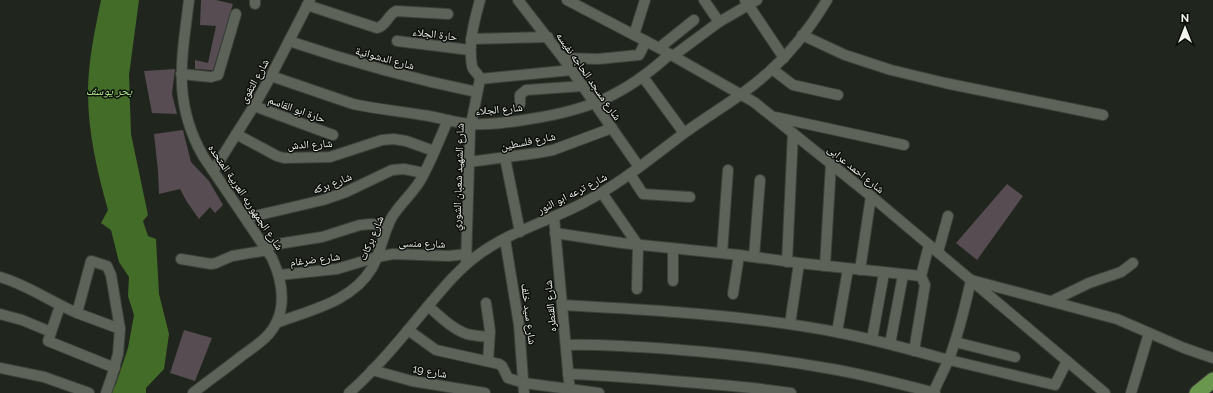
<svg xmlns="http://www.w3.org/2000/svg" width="1213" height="393" font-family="Raleway,'Noto Naskh Arabic',sans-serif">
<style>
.water{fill:#446c29}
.building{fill:#564c52}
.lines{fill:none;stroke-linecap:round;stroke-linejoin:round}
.minor-casing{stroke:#3d413b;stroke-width:12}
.highway-casing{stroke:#3d413b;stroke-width:17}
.minor{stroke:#5d6359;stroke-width:10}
.highway{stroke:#6a974e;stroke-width:15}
.labels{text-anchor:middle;stroke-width:3;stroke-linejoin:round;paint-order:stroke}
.street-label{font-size:11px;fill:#f0f3ee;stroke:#0c0e0a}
.water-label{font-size:12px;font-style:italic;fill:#aae588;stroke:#0c0e0a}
</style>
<rect width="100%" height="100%" fill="#20261d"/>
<path class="water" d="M101 0H139L129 75 131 134 148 215 143 221 148 236 156 239 159 294 169 334 164 369 146 388V393H111L116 384 128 348 134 315 128 296 129 277 119 262 111 230 101 223 108 210C97 171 88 132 88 92 88 61 95 30 101 0Z"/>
<g class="building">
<path d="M201 0H216L233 4 213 70H210L195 69V60L208 63 216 26 200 25Z"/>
<path d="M175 69 172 94 177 114 152 113 144 71Z"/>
<path d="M183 130 191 162 209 181 223 205 215 213 210 207 199 219 187 202 180 189 159 194 158 171 154 134Z"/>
<path d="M1007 184 1023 196 977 260 956 243Z"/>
<path d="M184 330 212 338 195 381 170 373Z"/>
</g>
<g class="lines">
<g class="minor-casing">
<g id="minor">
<path d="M189 0C182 58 172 101 203 156L272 258C284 284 288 315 266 337 258 345 248 351 239 358 224 370 208 381 193 393"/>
<path d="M518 0 563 58 639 167"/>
<path d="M567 0 659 48 754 102 871 196 1105 393"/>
<path d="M704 0 719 22"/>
<path d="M745 0 784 58"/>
<path d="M255 4V0"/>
<path d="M307 5 377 28C386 26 388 15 396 11L448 14"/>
<path d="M634 35 645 0"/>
<path d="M802 35 845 55 891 70 945 83 1103 115"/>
<path d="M471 39 548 37"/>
<path d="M289 41C351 62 413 79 477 92"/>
<path d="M397 41 470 50"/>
<path d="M659 48 694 20"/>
<path d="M673 56 719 22 757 0"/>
<path d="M563 58 598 59 639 55 646 41"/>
<path d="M772 69 793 85 838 95"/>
<path d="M181 74 211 77 218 75 236 14"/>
<path d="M271 76 353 104C376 109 399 111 422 115 439 117 455 123 472 124 492 125 511 122 530 119 589 110 625 95 670 54"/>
<path d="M643 77 684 133"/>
<path d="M480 79 572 70"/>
<path d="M520 104V95L526 90 583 86"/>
<path d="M254 106 333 135"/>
<path d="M775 117 904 145"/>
<path d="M236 134 277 156 284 158 330 157 382 140 394 139 406 141 434 151"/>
<path d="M505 158 520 232"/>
<path d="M469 162 537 153 553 150 612 128"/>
<path d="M213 171 254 106 271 76 310 0"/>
<path d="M630 174 643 194 690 197"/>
<path d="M602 193 638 245 637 289"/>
<path d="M554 217 570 393"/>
<path d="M246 218 323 200 346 192 392 170 404 169 424 173"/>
<path d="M555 233 622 243 739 255 799 263 921 276"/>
<path d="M505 239 519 325 524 393"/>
<path d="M265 246 322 237 360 225 371 224 388 226"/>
<path d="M938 252 948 216"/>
<path d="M722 253 728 170"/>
<path d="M754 257 760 180"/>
<path d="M181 259 211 264 216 263 232 256 268 250"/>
<path d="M787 262 793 133"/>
<path d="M466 264 470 130 480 79C479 73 473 72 472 66 468 43 474 22 480 0"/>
<path d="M825 266 831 164"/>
<path d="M860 270 871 196"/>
<path d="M279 275 337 269 377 257 393 254 449 256 467 254"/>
<path d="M0 277C28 285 51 302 77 313L91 261 107 266 111 275 120 329 118 354 112 376 106 393"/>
<path d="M673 281V249"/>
<path d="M733 294 739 255"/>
<path d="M1052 301 1089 283 1121 272 1133 263"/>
<path d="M486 303 490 331 488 361"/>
<path d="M562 305C654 310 746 315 836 332 873 339 909 349 945 359 982 368 1018 376 1055 385L1067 361"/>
<path d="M60 306 48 341 115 368"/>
<path d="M428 306C440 316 452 329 467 334 474 336 482 336 489 337"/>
<path d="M77 313 120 329"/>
<path d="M0 314 22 320 51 332"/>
<path d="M276 323C310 310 352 302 372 268 381 252 383 233 392 217 400 204 412 194 420 181 431 162 439 140 448 120"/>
<path d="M790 324 799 263"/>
<path d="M408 330 436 350 499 364 502 366 508 378 524 383 599 393"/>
<path d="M837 332 848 269"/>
<path d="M872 339 884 273"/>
<path d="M955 342 1015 357"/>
<path d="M890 344 903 275"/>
<path d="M566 345C604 344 642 347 681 350 731 354 782 360 832 369 866 375 901 384 935 393"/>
<path d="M914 351 925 285 921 276 929 245"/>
<path d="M0 368 44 377 89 393"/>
<path d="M372 370 412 381 485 393"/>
<path d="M568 374C603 375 638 378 673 381 712 384 752 387 791 393"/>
<path d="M349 393C376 369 400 340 423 312 440 292 456 271 478 255 510 231 550 221 585 202 620 184 651 158 683 134 713 112 746 94 772 69 794 49 812 25 827 0"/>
<path d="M933 393C938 382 944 370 949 359 959 333 965 307 971 280L1117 319 1184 348 1213 358"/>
<path d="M1131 393 1149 333"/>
</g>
</g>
<g class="highway-casing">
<path id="highway" d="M1197 393 1213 380"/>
</g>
<use href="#minor" class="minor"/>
<use href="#highway" class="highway"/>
</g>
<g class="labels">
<g class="street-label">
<text transform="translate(435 34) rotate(7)" y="4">حارة الجلاء</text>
<text transform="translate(385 58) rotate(15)" y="4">شارع الدشوانية</text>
<text transform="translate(589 76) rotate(55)" y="4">شارع مسجد الحاجه نفيسه</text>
<text transform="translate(254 81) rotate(-61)" y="4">شارع التقوى</text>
<text transform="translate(297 109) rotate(20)" y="4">حارة ابو القاسم</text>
<text transform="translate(499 109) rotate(-5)" y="4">شارع الجلاء</text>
<text transform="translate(528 141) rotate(-11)" y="4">شارع فلسطين</text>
<text transform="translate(310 144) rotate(-3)" y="4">شارع الدش</text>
<text transform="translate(856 169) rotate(39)" y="4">شارع احمد عرابى</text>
<text transform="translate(458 177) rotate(-88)" y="4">شارع الشهيد شعبان الشوري</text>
<text transform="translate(332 183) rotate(-21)" y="4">شارع بركه</text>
<text transform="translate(572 193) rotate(-27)" y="4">شارع ترعه ابو النور</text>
<text transform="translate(246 197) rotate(56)" y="4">شارع الجمهوريه العربية المتحده</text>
<text transform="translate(371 238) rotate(-67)" y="4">شارع بركات</text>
<text transform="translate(422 243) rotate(2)" y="4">شارع منسى</text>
<text transform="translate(315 259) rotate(-7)" y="4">شارع ضرغام</text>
<text transform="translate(550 306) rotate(-95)" y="4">شارع القنطره</text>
<text transform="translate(529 314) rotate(83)" y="4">شارع سيد خلف</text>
<text transform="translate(430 371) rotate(10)" y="4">شارع 19</text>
</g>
<g class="water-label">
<text x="109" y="95">بحر يوسف</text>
</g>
</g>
<g transform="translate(1185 28)" stroke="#0c0e0a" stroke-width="3" paint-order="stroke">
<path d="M0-3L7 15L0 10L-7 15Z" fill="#f0f3ee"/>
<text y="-6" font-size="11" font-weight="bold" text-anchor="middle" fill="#f0f3ee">N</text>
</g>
</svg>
